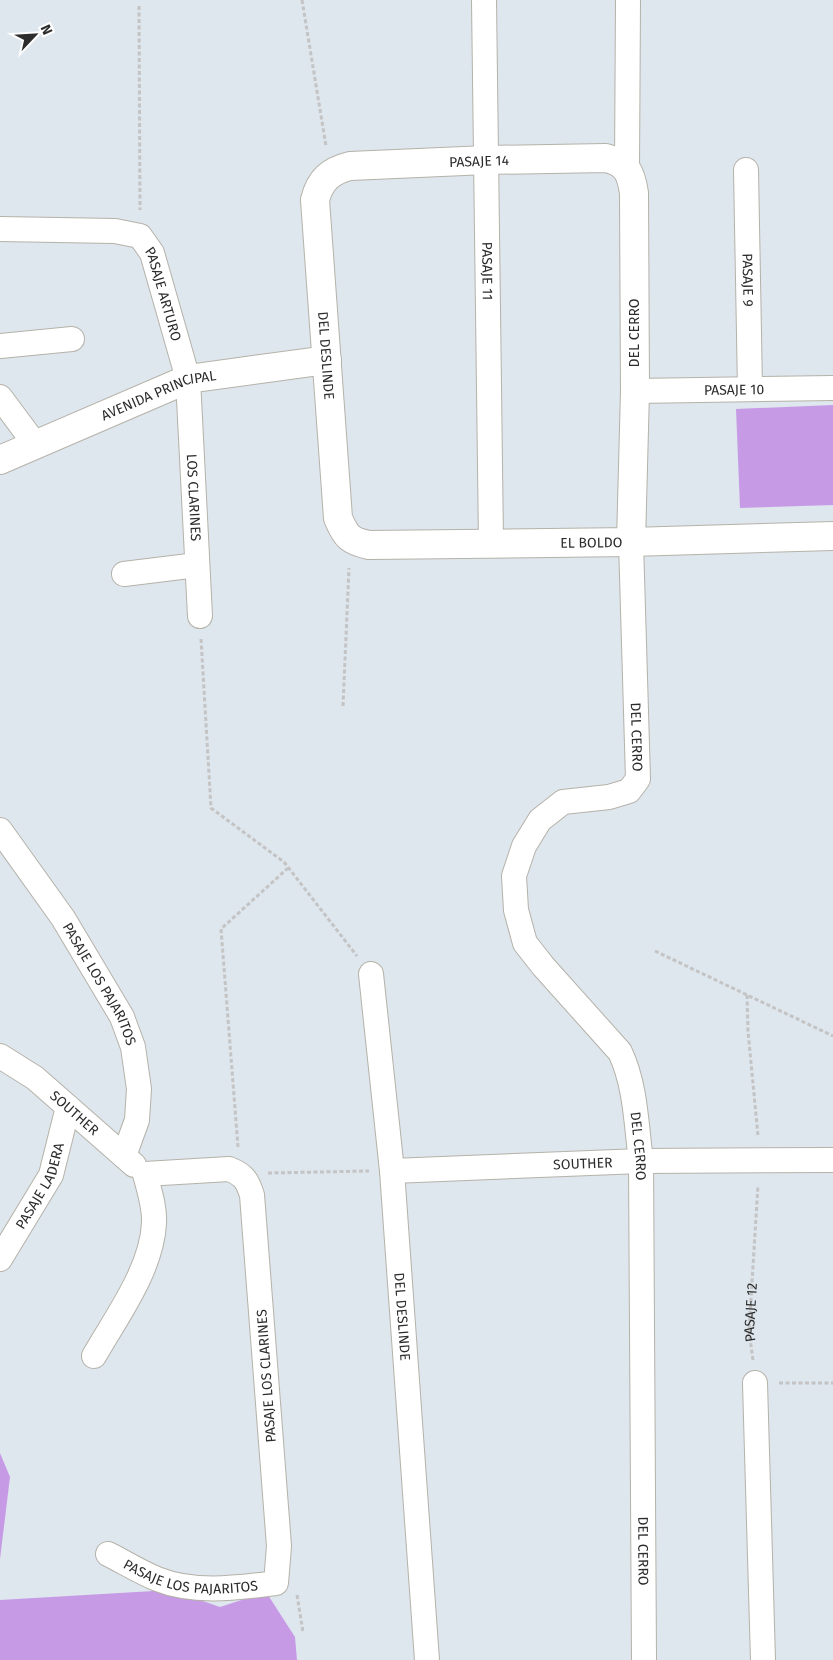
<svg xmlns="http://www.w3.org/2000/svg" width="833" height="1660" font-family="'Fira Sans',sans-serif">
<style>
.green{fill:#c79ae6}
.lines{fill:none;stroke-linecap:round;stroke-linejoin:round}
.street-casing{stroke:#b5b2a8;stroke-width:26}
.secondary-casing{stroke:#b5b2a8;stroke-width:30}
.path{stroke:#c4c4c4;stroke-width:3;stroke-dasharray:4 2.5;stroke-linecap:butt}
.street{stroke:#fff;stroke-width:24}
.secondary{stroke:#fff;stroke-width:28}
.labels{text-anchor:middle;stroke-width:4;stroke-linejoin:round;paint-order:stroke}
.street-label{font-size:14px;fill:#2c2c2c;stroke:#fff}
</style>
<rect width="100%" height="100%" fill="#dee6ee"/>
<g class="green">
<path d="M833 405V505L740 508 736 409Z"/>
<path d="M0 1453 10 1477 0 1559Z"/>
<path d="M171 1590 220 1607 266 1592 295 1637 297 1660H0V1600Z"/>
</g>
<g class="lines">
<g class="street-casing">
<g id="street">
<path id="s2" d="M484 0 491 543"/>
<path d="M627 169 628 0"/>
<path id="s3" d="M746 170 750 389"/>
<path id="s4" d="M0 229 115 231 140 236 152 253 188 379 200 616"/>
<path d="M0 346 72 339"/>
<path id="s5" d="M635 391 833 388"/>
<path d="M0 397 35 444"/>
<path id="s6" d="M631 542 638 779 629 791 609 797 563 802 540 820 524 846 514 876 516 910 525 943 543 966 620 1052C636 1086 636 1124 641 1161L644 1660"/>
<path d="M124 574 197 565"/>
<path id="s7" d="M0 830 63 918 122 1017 133 1047 139 1089 137 1120 124 1156"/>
<path id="s8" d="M371 974 392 1171 427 1660"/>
<path id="s9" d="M0 1056 35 1078 134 1165"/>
<path id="s10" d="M392 1171 641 1161 833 1160"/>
<path id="s11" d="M0 1259 51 1175 68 1107"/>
<path d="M94 1356C117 1316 152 1269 154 1223 155 1207 149 1190 145 1174"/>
<path d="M755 1383 763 1660"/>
<path id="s12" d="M108 1554C124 1562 140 1572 157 1579 195 1594 236 1588 276 1583L279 1546 252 1195C247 1180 244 1175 229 1169L145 1174"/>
</g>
</g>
<g class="secondary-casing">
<g id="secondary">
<path id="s13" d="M0 460 188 379 327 360"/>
<path id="s14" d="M631 542 635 391 634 193C631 173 627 163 606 158L487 160 350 166C330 171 320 180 315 200L338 518C346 537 350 541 369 545L631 542 833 536"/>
</g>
</g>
<g class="path">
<path d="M302 0 326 146"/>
<path d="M139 6 140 210"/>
<path d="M201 639 211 808 284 862 357 956"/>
<path d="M343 706 349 568"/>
<path d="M655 951 833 1036"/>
<path d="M747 995 748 1031 758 1136"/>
<path d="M238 1147 221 929 288 868"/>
<path d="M268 1173 369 1171"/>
<path id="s1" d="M753 1360 749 1331 758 1185"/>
<path d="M779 1383H833"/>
<path d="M297 1595 303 1632"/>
</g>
<use href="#street" class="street"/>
<use href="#secondary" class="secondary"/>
</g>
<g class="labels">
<g class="street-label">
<text transform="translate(479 161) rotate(-2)" y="5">PASAJE 14</text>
<text dy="5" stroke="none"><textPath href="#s2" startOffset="271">PASAJE 11</textPath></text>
<text dy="5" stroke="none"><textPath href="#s3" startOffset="110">PASAJE 9</textPath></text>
<text dy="5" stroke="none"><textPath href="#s4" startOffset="204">PASAJE ARTURO</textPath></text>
<text transform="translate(634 333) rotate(-90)" y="5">DEL CERRO</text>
<text dy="5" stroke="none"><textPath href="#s14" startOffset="862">DEL DESLINDE</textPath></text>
<text dy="5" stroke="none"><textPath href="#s5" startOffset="99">PASAJE 10</textPath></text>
<text dy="5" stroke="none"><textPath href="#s13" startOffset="172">AVENIDA PRINCIPAL</textPath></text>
<text dy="5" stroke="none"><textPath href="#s4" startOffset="411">LOS CLARINES</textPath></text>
<text dy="5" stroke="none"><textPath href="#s14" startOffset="1291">EL BOLDO</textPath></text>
<text dy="5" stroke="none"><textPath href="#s6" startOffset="195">DEL CERRO</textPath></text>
<text dy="5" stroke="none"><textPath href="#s7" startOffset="184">PASAJE LOS PAJARITOS</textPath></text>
<text dy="5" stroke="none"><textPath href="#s9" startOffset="94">SOUTHER</textPath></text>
<text dy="5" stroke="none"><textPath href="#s6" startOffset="720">DEL CERRO</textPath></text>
<text dy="5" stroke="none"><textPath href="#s10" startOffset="191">SOUTHER</textPath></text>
<text dy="5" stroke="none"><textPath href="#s11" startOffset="84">PASAJE LADERA</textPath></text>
<text dy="5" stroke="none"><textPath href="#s1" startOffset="48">PASAJE 12</textPath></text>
<text dy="5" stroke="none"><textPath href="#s8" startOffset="344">DEL DESLINDE</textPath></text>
<text transform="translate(266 1376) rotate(-94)" y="5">PASAJE LOS CLARINES</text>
<text dy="5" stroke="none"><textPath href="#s6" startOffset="1125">DEL CERRO</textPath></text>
<text dy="5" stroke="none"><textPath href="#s12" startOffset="88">PASAJE LOS PAJARITOS</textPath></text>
</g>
</g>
<g transform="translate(35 35) rotate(65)" stroke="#ffffff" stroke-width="4" paint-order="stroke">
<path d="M0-4L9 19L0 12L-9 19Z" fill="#2c2c2c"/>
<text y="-8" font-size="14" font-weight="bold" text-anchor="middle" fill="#2c2c2c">N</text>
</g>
</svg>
